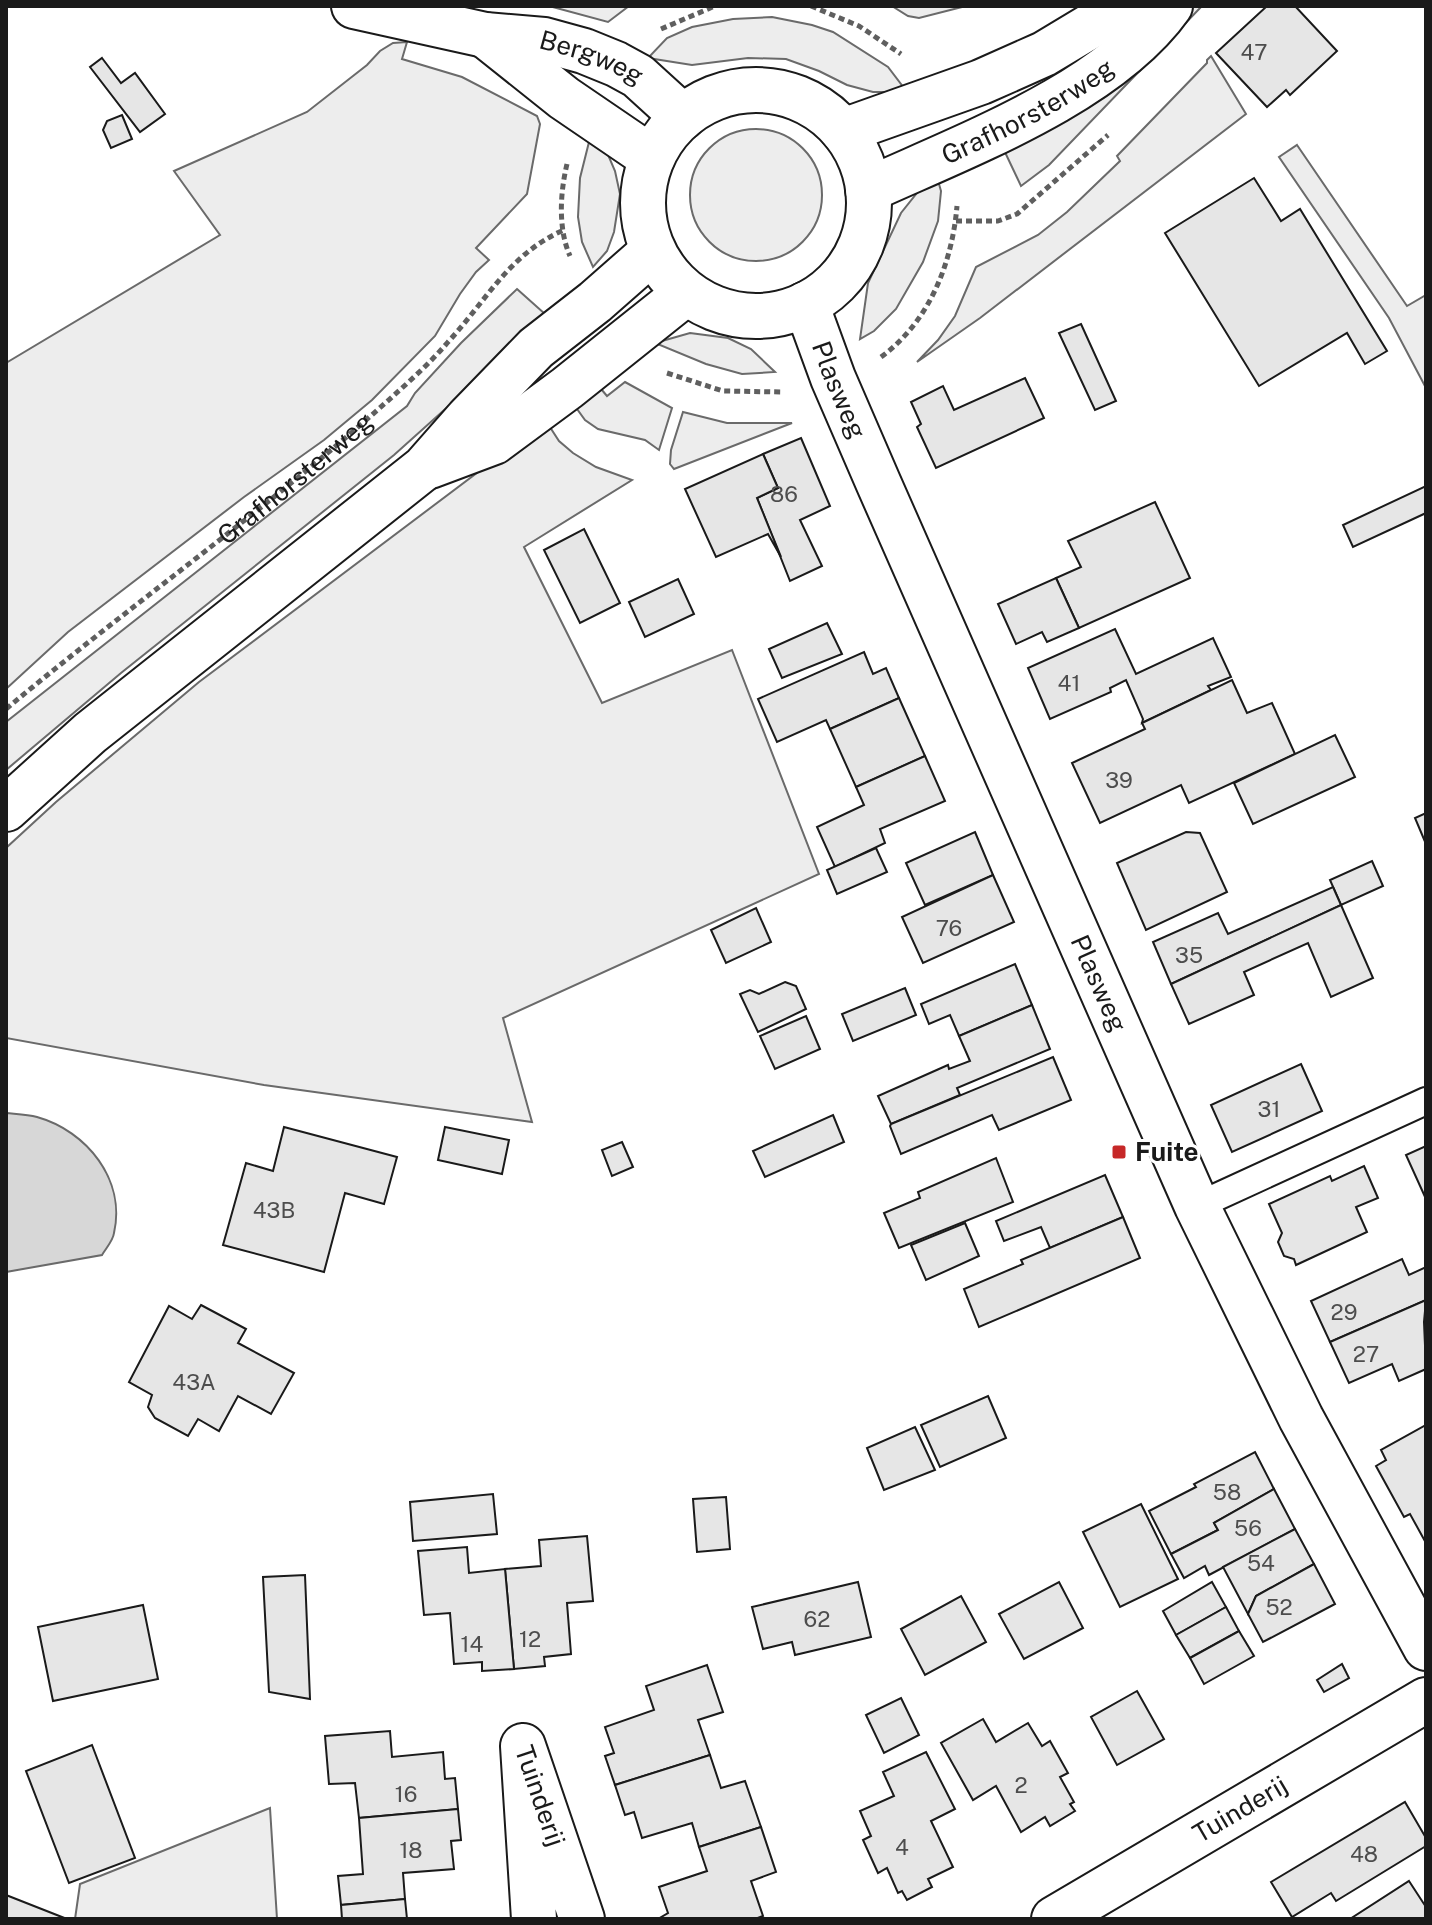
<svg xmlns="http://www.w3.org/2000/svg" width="1432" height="1925" font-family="'Public Sans',sans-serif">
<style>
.built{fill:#ededed;stroke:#6a6a6a;stroke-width:2}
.water{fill:#d7d7d7;stroke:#6a6a6a;stroke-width:2}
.building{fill:#e6e6e6;stroke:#1a1a1a;stroke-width:2}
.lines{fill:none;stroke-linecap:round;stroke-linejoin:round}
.service-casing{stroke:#1a1a1a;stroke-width:30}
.minor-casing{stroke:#1a1a1a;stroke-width:48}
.tertiary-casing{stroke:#1a1a1a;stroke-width:48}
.secondary-casing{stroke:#1a1a1a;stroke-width:48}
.path{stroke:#5f5f5f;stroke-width:5;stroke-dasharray:6 4;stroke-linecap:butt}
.service{stroke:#fff;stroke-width:26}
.minor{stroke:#fff;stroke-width:44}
.tertiary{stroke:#fff;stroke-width:44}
.secondary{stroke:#fff;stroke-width:44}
.poi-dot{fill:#c62828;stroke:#fff;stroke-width:3}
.labels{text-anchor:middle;stroke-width:6;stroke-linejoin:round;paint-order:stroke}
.number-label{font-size:22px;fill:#4d4d4d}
.street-label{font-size:26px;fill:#1a1a1a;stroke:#fff}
.poi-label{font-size:26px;font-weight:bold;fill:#1a1a1a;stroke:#fff;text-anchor:start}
</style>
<rect width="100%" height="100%" fill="#fff"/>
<g class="built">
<path d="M549 6H629L608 22Z"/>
<path d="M892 6H966L919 18 908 16Z"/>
<path d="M1191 6H1202L1049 165 1021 186 1003 148Z"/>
<path d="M772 17 812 25 833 32 888 67 907 92H873L847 85 819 71 786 59 748 58 692 65 648 58 667 38 692 27 733 19Z"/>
<path d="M407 42 402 59 462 77 537 116 540 124 527 194 476 248 489 260 476 272 460 294 435 336 372 400 324 440 244 497 68 632 6 689V363L220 235 174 171 307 112 367 65 380 51 393 43Z"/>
<path d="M1211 56 1246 114 980 318 917 362 938 340 955 316 976 267 1038 235 1067 212 1120 161 1117 156 1207 63V60Z"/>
<circle cx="756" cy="195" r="66"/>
<path d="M591 134 606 150 615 171 620 194 614 232 607 251 593 267 582 242 578 217 580 178Z"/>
<path d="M1297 145 1407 306 1426 295V388L1389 318 1279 157Z"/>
<path d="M937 177 941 191 938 221 923 262 896 309 874 331 860 339 868 283 901 213 921 188Z"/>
<path d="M517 289 545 314 462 394 394 455 121 673 6 770V722L407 406 415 393 461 343Z"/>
<path d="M690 333 728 338 751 349 775 372 742 374 706 364 655 343Z"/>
<path d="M625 382 672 408 659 450 645 440 598 429 585 420 572 402 596 383 607 396Z"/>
<path d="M683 412 727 423H792L674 469 670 464 671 450Z"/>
<path d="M546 421 559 441 573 453 596 467 632 480 524 547 602 703 732 650 819 874 503 1018 532 1122 264 1085 6 1038V848L56 802 199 682Z"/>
<path d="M270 1808 277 1919H75L80 1884Z"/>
</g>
<path class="water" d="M6 1113C16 1114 27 1114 37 1117 87 1131 126 1180 114 1233 113 1241 106 1248 102 1255L6 1272Z"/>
<g class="building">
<path d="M1267 6H1295L1337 51 1290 95 1286 90 1267 107 1216 53Z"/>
<path d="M102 58 121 83 135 73 165 114 140 132 90 67Z"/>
<path d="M122 115 132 139 111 148 103 130 107 121Z"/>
<path d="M1254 178 1281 221 1300 209 1387 351 1365 364 1347 333 1259 386 1165 233Z"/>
<path d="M1081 324 1116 401 1095 410 1059 333Z"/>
<path d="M1025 378 1044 418 936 468 917 427 921 424 911 402 943 386 954 410Z"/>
<path d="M801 438 830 506 800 520 822 566 790 581 757 498 778 488 763 454Z"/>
<path d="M763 454 778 488 757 498 781 557 768 534 716 557 685 489Z"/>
<path d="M1426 486V513L1353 547 1343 525Z"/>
<path d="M1155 502 1190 578 1079 628 1056 578 1081 567 1068 541Z"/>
<path d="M584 529 620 603 580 623 544 550Z"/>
<path d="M1056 578 1079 628 1047 642 1042 632 1016 644 998 604Z"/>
<path d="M678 579 694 614 645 637 629 602Z"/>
<path d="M827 623 842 654 782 678 769 649Z"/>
<path d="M1115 629 1136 674 1213 638 1231 677 1208 686 1211 690 1142 723 1143 719 1126 680 1110 688 1111 692 1050 719 1028 668Z"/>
<path d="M864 652 873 674 886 668 899 698 830 729 826 720 777 742 758 699Z"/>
<path d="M1232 680 1247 713 1272 703 1295 754 1189 803 1181 785 1100 823 1072 763 1145 729 1142 723Z"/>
<path d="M899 698 925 756 856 787 830 729Z"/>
<path d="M1335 735 1355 777 1253 824 1234 783Z"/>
<path d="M925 756 945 801 880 829 885 843 835 867 817 827 864 805 856 787Z"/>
<path d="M1426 813V844L1415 818Z"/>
<path d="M975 832 993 875 925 905 906 863Z"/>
<path d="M1186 832 1200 833 1227 892 1146 930 1117 863Z"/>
<path d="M876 848 887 872 837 894 827 870Z"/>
<path d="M1372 861 1383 886 1341 905 1330 880Z"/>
<path d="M993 875 1014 922 923 963 902 917Z"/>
<path d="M1333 887 1341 905 1171 984 1153 942 1218 913 1228 934Z"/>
<path d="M1341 905 1373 978 1331 997 1308 943 1244 972 1254 995 1189 1024 1171 984Z"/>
<path d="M756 908 771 942 726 963 711 930Z"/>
<path d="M1015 964 1032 1005 959 1036 950 1015 929 1024 921 1004Z"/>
<path d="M785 982 796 986 806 1009 758 1032 740 994 750 990 759 994Z"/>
<path d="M905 988 916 1015 853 1041 842 1014Z"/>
<path d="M1032 1005 1050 1049 957 1088 960 1095 891 1124 878 1096 948 1065 949 1069 970 1061 959 1036Z"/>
<path d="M806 1016 820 1049 775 1069 760 1036Z"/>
<path d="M1053 1057 1071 1100 999 1130 992 1115 901 1154 890 1126 891 1124Z"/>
<path d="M1301 1064 1322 1111 1232 1152 1211 1105Z"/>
<path d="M833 1115 844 1142 765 1177 753 1151Z"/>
<path d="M284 1127 397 1157 384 1204 345 1193 324 1272 223 1245 246 1163 273 1171Z"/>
<path d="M445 1127 509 1140 502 1174 438 1160Z"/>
<path d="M622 1142 633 1167 612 1176 602 1150Z"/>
<path d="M1426 1146V1199L1406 1155Z"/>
<path d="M996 1158 1013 1202 899 1248 884 1213 920 1198 918 1192Z"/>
<path d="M1364 1166 1378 1198 1356 1207 1367 1232 1296 1265 1294 1259 1284 1256 1278 1242 1282 1233 1269 1204 1330 1176 1332 1181Z"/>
<path d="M1105 1175 1123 1217 1050 1248 1041 1227 1004 1241 996 1221Z"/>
<path d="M1123 1217 1140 1258 979 1327 964 1289 1023 1264 1021 1260Z"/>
<path d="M965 1223 979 1256 926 1280 911 1245Z"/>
<path d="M1402 1259 1409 1275 1426 1267V1300L1330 1342 1311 1301Z"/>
<path d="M1426 1300 1424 1322 1426 1369 1399 1381 1392 1364 1349 1383 1330 1342Z"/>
<path d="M201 1305 246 1329 238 1343 294 1373 271 1414 238 1396 219 1431 198 1419 188 1436 155 1418 148 1407 152 1395 129 1382 169 1306 192 1319Z"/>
<path d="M988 1396 1006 1438 940 1467 921 1425Z"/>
<path d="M1426 1425V1543L1410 1514 1404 1517 1376 1466 1386 1460 1381 1450Z"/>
<path d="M915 1427 935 1470 884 1490 867 1448Z"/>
<path d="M1255 1452 1274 1489 1214 1523 1218 1530 1171 1554 1149 1511 1196 1487 1194 1484Z"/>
<path d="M1274 1489 1295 1529 1209 1575 1205 1566 1184 1578 1171 1554 1218 1530 1214 1523Z"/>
<path d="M493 1494 497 1534 413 1541 410 1502Z"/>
<path d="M726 1497 730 1549 697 1552 693 1499Z"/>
<path d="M1141 1504 1178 1579 1120 1607 1083 1532Z"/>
<path d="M1295 1529 1314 1564 1256 1596 1248 1614 1223 1567Z"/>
<path d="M587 1536 593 1601 567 1603 571 1654 544 1657 545 1666 514 1669 505 1569 541 1566 539 1540Z"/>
<path d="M467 1547 469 1573 505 1569 514 1669 482 1671V1662L454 1664 450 1613 424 1615 418 1551Z"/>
<path d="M1314 1564 1335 1604 1263 1642 1248 1614 1256 1596Z"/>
<path d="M305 1575 310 1699 269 1692 263 1577Z"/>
<path d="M858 1582 871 1637 795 1655 792 1642 763 1649 752 1607Z"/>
<path d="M1059 1582 1083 1628 1024 1659 999 1614Z"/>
<path d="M1212 1582 1226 1607 1176 1635 1163 1611Z"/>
<path d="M961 1596 986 1642 925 1675 901 1629Z"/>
<path d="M143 1605 158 1679 53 1701 38 1627Z"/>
<path d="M1226 1607 1239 1631 1190 1658 1176 1635Z"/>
<path d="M1239 1631 1254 1656 1204 1684 1190 1658Z"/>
<path d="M1342 1664 1349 1678 1324 1692 1317 1680Z"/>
<path d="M707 1665 723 1712 698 1720 710 1755 615 1785 605 1756 614 1753 605 1727 654 1710 646 1686Z"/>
<path d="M1137 1691 1164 1739 1117 1765 1091 1717Z"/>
<path d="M901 1698 919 1735 884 1753 866 1715Z"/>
<path d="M983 1719 996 1742 1028 1723 1042 1746 1050 1741 1068 1773 1060 1777 1074 1802 1070 1804 1075 1811 1050 1826 1045 1817 1021 1832 996 1786 973 1800 941 1743Z"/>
<path d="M390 1731 392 1757 443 1752 445 1779 455 1778 458 1809 359 1818 355 1783 329 1784 325 1736Z"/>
<path d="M92 1745 135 1858 69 1883 26 1771Z"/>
<path d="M926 1752 955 1809 931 1821 953 1867 928 1879 932 1887 907 1900 902 1891 898 1893 887 1868 878 1873 863 1840 871 1836 860 1811 894 1796 883 1772Z"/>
<path d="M710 1755 721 1788 745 1781 761 1827 699 1847 692 1823 642 1838 634 1812 625 1815 615 1785Z"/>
<path d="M1405 1802 1426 1838V1846L1336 1901 1331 1893 1292 1917 1271 1882Z"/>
<path d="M458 1809 461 1840 451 1841 454 1869 403 1873 405 1899 341 1905 338 1876 363 1874 359 1818Z"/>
<path d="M761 1827 776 1872 751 1881 763 1916 755 1919H658L668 1913 659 1887 707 1871 699 1847Z"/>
<path d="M1409 1881 1424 1904 1426 1902V1919H1350Z"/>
<path d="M6 1895 67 1919H6Z"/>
<path d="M405 1899 407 1919H342L341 1905Z"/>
</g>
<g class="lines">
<g class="service-casing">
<path id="service" d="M1197 1206 1426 1101"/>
</g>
<g class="minor-casing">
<g id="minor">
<path id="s2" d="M354 6 485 35 544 40 584 51 616 64 638 76 683 117"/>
<path d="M485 35 564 98 652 158"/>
<path id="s3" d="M534 1919 523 1746 582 1919"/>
<path id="s4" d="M1054 1919 1426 1700"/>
</g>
</g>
<g class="tertiary-casing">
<g id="tertiary">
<path id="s5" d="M806 304 833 378 878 482 1197 1206 1301 1418 1426 1648"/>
</g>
</g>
<g class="secondary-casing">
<g id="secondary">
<circle cx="756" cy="203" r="113"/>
<path d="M843 131 981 82 1044 54 1124 6"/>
<path id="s6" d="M868 190C964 146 1108 93 1170 6"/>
<path d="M430 466 494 442 567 388 686 293"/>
<path d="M6 809 90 733 424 468 468 418 536 348 595 302 653 251"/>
</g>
</g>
<g class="path">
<path d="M811 6 859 26 901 54"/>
<path d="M661 29 715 6"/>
<path d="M567 164C560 193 558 229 570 256"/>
<path d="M956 221H998L1017 214 1108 135"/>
<path d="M881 357C929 322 952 264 957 206"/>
<path d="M667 373 723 391 782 392"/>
<path id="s1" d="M6 709C133 603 269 508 392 397 411 380 431 362 448 342 486 301 510 253 564 230"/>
</g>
<use href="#service" class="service"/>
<use href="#minor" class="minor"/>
<use href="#tertiary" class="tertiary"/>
<use href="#secondary" class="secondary"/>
</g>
<rect class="poi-dot" x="1111" y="1144" width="16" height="16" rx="4"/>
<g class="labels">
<g class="number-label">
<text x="1254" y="60">47</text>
<text x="784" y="502">86</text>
<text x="1069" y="691">41</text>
<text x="1119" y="788">39</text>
<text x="949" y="936">76</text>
<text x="1189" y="963">35</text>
<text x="1269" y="1117">31</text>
<text x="274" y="1218">43B</text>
<text x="1344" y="1320">29</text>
<text x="1366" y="1362">27</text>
<text x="194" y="1390">43A</text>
<text x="1227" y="1500">58</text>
<text x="1248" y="1536">56</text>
<text x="1261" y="1571">54</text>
<text x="1279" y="1615">52</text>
<text x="817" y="1627">62</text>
<text x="530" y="1647">12</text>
<text x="472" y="1652">14</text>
<text x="1021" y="1793">2</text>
<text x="406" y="1802">16</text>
<text x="902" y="1855">4</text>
<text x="411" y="1858">18</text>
<text x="1364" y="1862">48</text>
</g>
<g class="street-label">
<text dy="9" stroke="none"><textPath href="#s2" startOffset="244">Bergweg</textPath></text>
<text dy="9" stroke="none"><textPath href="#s6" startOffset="178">Grafhorsterweg</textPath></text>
<text dy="9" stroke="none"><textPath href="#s5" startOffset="92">Plasweg</textPath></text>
<text dy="9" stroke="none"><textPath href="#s1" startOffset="370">Grafhorsterweg</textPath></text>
<text dy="9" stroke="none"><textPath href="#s5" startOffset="740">Plasweg</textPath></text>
<text dy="9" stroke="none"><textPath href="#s3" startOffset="226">Tuinderij</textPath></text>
<text dy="9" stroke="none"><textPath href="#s4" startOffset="216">Tuinderij</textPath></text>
</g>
<g class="poi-label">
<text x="1135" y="1161">Fuite</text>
</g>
</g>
<rect width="1432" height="1925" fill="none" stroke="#1a1a1a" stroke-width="16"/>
</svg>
